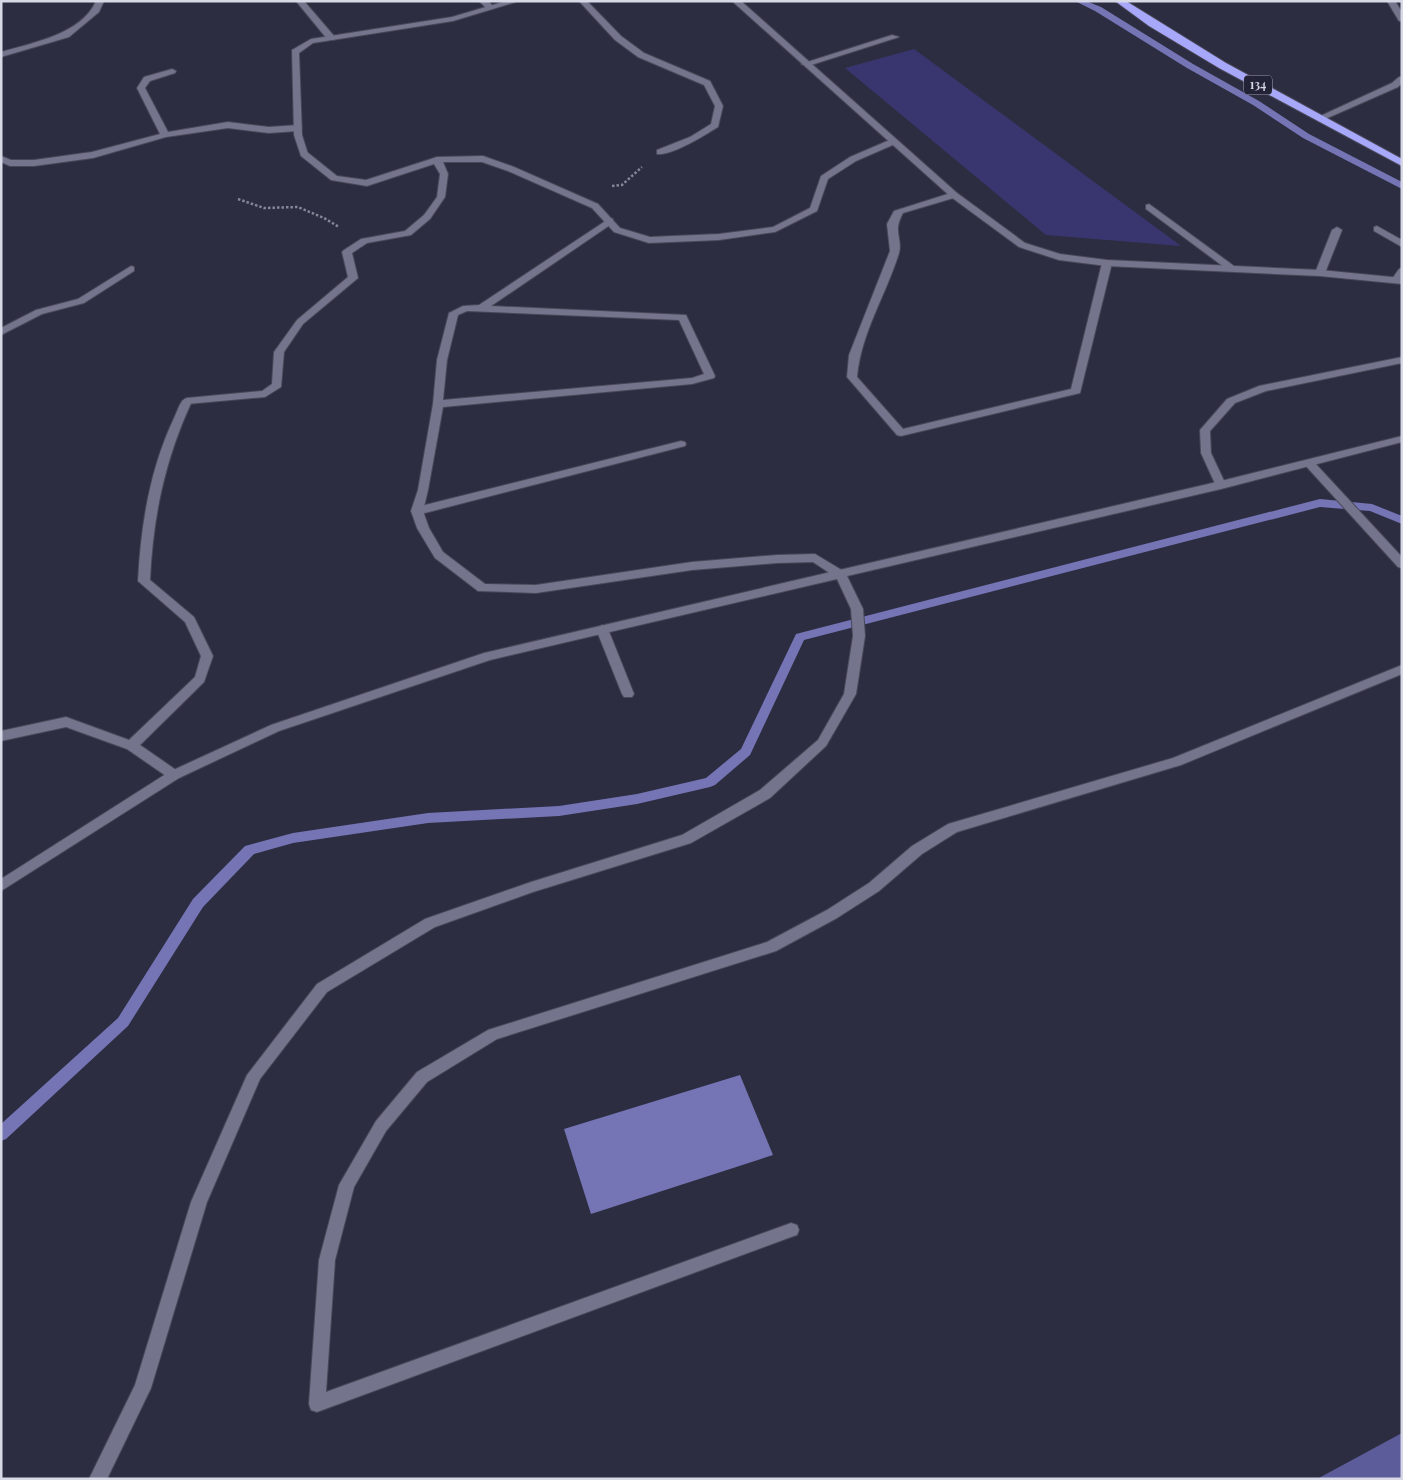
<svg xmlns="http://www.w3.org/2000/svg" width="1403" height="1480" font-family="'Playfair Display',serif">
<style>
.green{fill:#39366f}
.forest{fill:#5d5c9b}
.water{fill:#7575b6}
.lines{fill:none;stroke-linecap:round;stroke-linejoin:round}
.stream{fill:#7575b6;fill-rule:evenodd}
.lane-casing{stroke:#484859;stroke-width:2}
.street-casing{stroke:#484859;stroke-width:2}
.secondary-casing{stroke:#484859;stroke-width:2}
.highway-casing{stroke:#484859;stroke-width:2}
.path{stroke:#858696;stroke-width:2.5;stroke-dasharray:2.5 2;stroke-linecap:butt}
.lane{fill:#74758c;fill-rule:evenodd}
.street{fill:#74758c;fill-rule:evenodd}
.secondary{fill:#74758c;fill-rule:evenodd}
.highway{fill:#a8a8fb;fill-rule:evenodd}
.labels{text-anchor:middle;stroke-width:5;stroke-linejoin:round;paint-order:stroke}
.shield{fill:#232337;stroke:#a2a2b2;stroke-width:1}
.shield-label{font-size:12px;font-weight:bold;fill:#d8d9e6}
</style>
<rect width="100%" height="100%" fill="#2d2d41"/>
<path class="green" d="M914 49 1181 246 1046 235 845 68Z"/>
<path class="forest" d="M1402 1433V1479H1317Z"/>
<path class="water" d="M740 1075 773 1155 591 1214 564 1129Z"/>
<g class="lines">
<g class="stream">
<path d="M1075 1H1086L1101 7 1193 64 1259 101 1309 134 1402 182V189L1303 138 1253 105 1187 68 1095 11Z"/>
<path d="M1320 499 1372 504 1402 516V524L1370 511 1320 507 804 640 750 755 715 785 710 787 637 804 559 816 428 823 293 843 254 854 203 907 128 1026 6 1139 1 1141V1124L118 1018 193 899 245 846 293 833 428 813 559 806 637 794 706 778 741 749 796 634Z"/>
</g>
<g class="lane-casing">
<g id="lane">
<path d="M296 1H304L334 36V40H328Z"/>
<path d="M479 1H488L495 8 488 10Z"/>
<path d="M579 1H587L621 36 644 53 710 81 723 106 718 127C705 135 672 156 657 154V150L690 137 711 124 715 106 704 85 638 57 615 40Z"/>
<path d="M892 35 899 37 808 66 801 64Z"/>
<path d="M172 69 176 71 175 73 150 81 145 88 168 132 228 122 269 127 298 125 302 128 298 131 269 133 228 128 166 137 93 158 34 166H10L1 162V156L11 160H34L92 152 160 134 137 88 144 77Z"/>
<path d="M892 139 895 140V144L856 161 828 179 817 211 775 232 719 240 649 243 614 232 592 208 508 171 482 162H443L448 174 445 197 430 219 411 235 367 243 352 253 358 278 303 324 284 352 281 387 265 397 187 404 182 401 187 398 262 391 272 384 274 352 297 320 348 277 342 252 344 250 361 239 405 231 424 215 437 197 440 174 434 164 367 186 331 180 301 156V152H307L337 176 366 180 437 157 483 156 514 167 598 204 620 228 650 237 719 234 773 227 810 208 821 176 850 157Z"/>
<path d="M1149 204 1234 266V270H1228L1146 209V205Z"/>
<path d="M1377 226 1402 240V247L1374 231V227Z"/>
<path d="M1337 227 1342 230 1325 273 1323 275H1317L1315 273 1332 230Z"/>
<path d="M131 266 134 267V271L84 303 42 314 1 335V328L36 310 78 299Z"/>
<path d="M1402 268V279L1397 282 1394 281 1392 279 1399 269Z"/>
<path d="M681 441 685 442 686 444 685 446 417 515 411 511 417 507Z"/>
<path d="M1309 460 1313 461 1402 557V568L1398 567 1305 465 1304 463Z"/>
<path d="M1402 665V674L1181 765 957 832 922 854 879 891 837 918 776 951 497 1039 427 1082 386 1131 354 1187 335 1260 326 1392 791 1223 797 1225 799 1230 797 1235 791 1237 317 1412 311 1410 309 1404 319 1260 339 1185 376 1121 417 1072 488 1030 767 942 827 910 869 883 912 846 948 824 1173 758Z"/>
</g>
</g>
<g class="street-casing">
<g id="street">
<path d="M506 1H519L453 21 313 43 299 53 302 135 308 154 301 156 294 135 292 50 311 39 452 17Z"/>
<path d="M1387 1H1395L1402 12V21H1399Z"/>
<path d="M1399 77H1402V83L1398 87 1323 120 1316 118 1392 83Z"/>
<path d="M954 192 957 193V197L903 213C892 233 903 238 899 253 886 295 861 333 857 377L903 429 1071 389 1102 263 1107 260 1112 263 1080 393 901 436 897 435 847 377 849 355 890 251 887 224 894 211Z"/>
<path d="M610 218 613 219V223L491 306 686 315 715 376 714 378 692 384 443 407 428 490 423 511 429 528 443 552 485 584 536 585 692 562 777 555 815 554 845 572 847 575 845 578H837L813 562 777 563 692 570 536 593 478 591 435 558 417 528 411 511 418 490 433 404 437 360 449 313 463 306 479 305ZM467 311 679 320 704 374 692 378 443 400 447 360 458 315Z"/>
<path d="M1402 357V363L1266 391 1235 403 1210 431 1211 453 1226 485 1221 489 1217 488 1201 453 1200 430 1227 399 1259 386Z"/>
<path d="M187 398 192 401C165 459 153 516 150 580L194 617 213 656 204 682 140 745 179 772 180 775 179 778H169L127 749 66 727 1 741V731L66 717 129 740 195 677 201 656 185 622 138 581C141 524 150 468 175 416 178 410 180 400 187 398Z"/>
<path d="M602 625 608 629 634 694 632 697H624L622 694 596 629Z"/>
</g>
</g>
<g class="secondary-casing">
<g id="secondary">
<path d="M96 1H104L99 12 69 37 1 57V52C32 43 82 34 96 1Z"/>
<path d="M732 1H741L957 193 1025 243 1060 254 1107 260 1320 270 1402 278V284L1320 276 1107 266 1059 260 1019 247 951 197Z"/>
<path d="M1402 436V442L1221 489 847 576 863 609 865 636 856 694 826 746 770 798 691 843 533 892 435 927 327 992 260 1079 207 1202 151 1388 107 1479H89L135 1385 191 1202 247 1075 317 984 425 919 531 882 682 835 760 790 818 740 844 694 853 636 851 609 837 579 490 660 279 731 179 778 1 891V879L169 772 271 725 484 653 1221 481Z"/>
</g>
</g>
<g class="highway-casing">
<path id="highway" d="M1115 1H1126L1226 63 1402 159V166L1219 68 1149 26Z"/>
</g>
<g class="path">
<path d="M612 186 622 185 642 167"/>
<path d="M238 199 264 208 298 207 324 218 339 227"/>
</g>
<use href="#lane" class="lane"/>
<use href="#street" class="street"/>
<use href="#secondary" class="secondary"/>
<use href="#highway" class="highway"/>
</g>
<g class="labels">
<rect class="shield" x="1244" y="75.5" width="28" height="19" rx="4"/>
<g class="shield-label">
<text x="1258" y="89">134</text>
</g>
</g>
<rect width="1403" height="1480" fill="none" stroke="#d8d9e6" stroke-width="5"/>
</svg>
